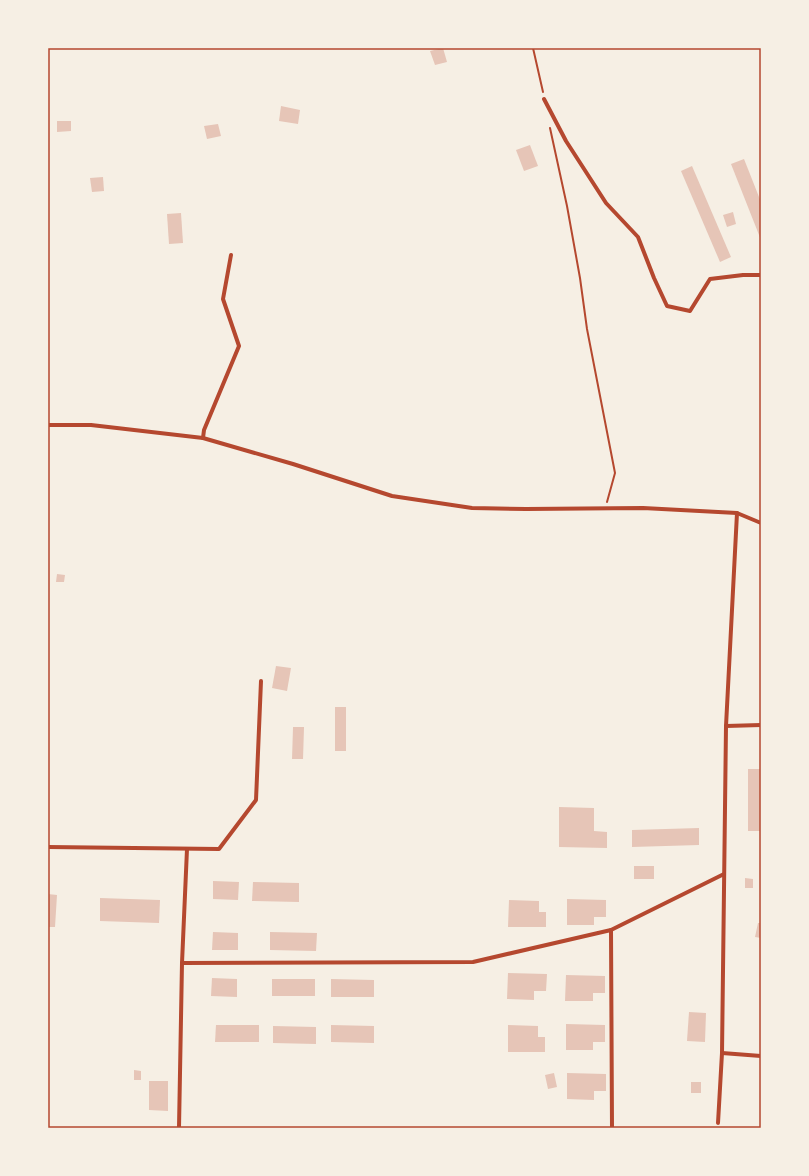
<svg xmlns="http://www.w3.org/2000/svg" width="809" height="1176" font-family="Cabin,sans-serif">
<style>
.building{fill:#e6c5b7}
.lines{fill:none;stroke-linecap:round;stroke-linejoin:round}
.path{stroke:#b5482f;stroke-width:2}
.minor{stroke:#b5482f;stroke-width:4}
.neatline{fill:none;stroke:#b5482f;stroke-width:1.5}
</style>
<rect width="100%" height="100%" fill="#f6efe4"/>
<g class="building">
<path d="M443 48 447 62 435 65 430 51Z"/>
<path d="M281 106 300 110 298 124 279 121Z"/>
<path d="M57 121H71V131L57 132Z"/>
<path d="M218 124 221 136 207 139 204 126Z"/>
<path d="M530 145 538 166 524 171 516 150Z"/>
<path d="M744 159 761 202V240L731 164Z"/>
<path d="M692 166 731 257 720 262 681 171Z"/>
<path d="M103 177 104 191 92 192 90 178Z"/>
<path d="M733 212 736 224 727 227 723 215Z"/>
<path d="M181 213 183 243 169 244 167 214Z"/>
<path d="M57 574 65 575 64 582H56Z"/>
<path d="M276 666 291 668 287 691 272 688Z"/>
<rect x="335" y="707" width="11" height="44"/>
<path d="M293 727H304L303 759H292Z"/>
<rect x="748" y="769" width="13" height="62"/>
<path d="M559 807 594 808V831L607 832V848L559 847Z"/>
<path d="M699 828V845L632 847V830Z"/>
<rect x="634" y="866" width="20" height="13"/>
<path d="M745 878 753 879V888H745Z"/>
<path d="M213 881 239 882 238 900 213 899Z"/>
<path d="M253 882 299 883V902L252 901Z"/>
<path d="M48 894 57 895 55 927H48Z"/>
<path d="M100 898 160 900 159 923 100 921Z"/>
<path d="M567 899 606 900V917H594V925H567Z"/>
<path d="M509 900 539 901V912H546V927H508Z"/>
<path d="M758 923H761V938L755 937Z"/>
<path d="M213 932 238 933V950H212Z"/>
<path d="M270 932 317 933 316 951 270 950Z"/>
<path d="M508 973 547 974 546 991H534V1000L507 999Z"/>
<path d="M566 975 605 976V993H593V1001H565Z"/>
<path d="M212 978 237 979V997L211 996Z"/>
<rect x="272" y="979" width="43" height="17"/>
<path d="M331 979 374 980V997H331Z"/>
<path d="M689 1012 706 1013 705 1042 687 1041Z"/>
<path d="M566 1024 605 1025V1042H593V1050H566Z"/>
<path d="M216 1025H259V1042H215Z"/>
<path d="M331 1025 374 1026V1043L331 1042Z"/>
<path d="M508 1025 538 1026V1037H545V1052H508Z"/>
<path d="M273 1026 316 1027V1044L273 1043Z"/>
<path d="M134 1070 141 1071V1080H134Z"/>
<path d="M554 1073 557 1087 548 1089 545 1075Z"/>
<path d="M567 1073 606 1074V1091H594V1100L567 1099Z"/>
<path d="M149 1081H168V1111L149 1110Z"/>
<rect x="691" y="1082" width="10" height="11"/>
</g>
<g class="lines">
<g class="path">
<path d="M533 48 543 92"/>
<path d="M550 128 567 206 580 278 587 329 615 473 607 502"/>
</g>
<g class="minor">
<path d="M544 99 566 141 606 203 638 237 654 278 667 306 690 311 710 279 743 275H761"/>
<path d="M48 425H91L203 438 293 464 392 496 472 508 526 509 643 508 737 513 761 523"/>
<path d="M203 438 204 430 239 346 223 299 231 255"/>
<path d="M726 726 737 513"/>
<path d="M48 847 219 849 256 800 261 681"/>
<path d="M611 930 612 1128"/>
<path d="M182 963 473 962 611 930 724 874"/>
<path d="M722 1053 761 1056"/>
<path d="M718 1123 722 1053 726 726 761 725"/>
<path d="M179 1128 182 963 187 849"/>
</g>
</g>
<rect width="809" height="1176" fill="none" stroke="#f6efe4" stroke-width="98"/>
<rect x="49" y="49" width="711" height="1078" class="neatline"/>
</svg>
